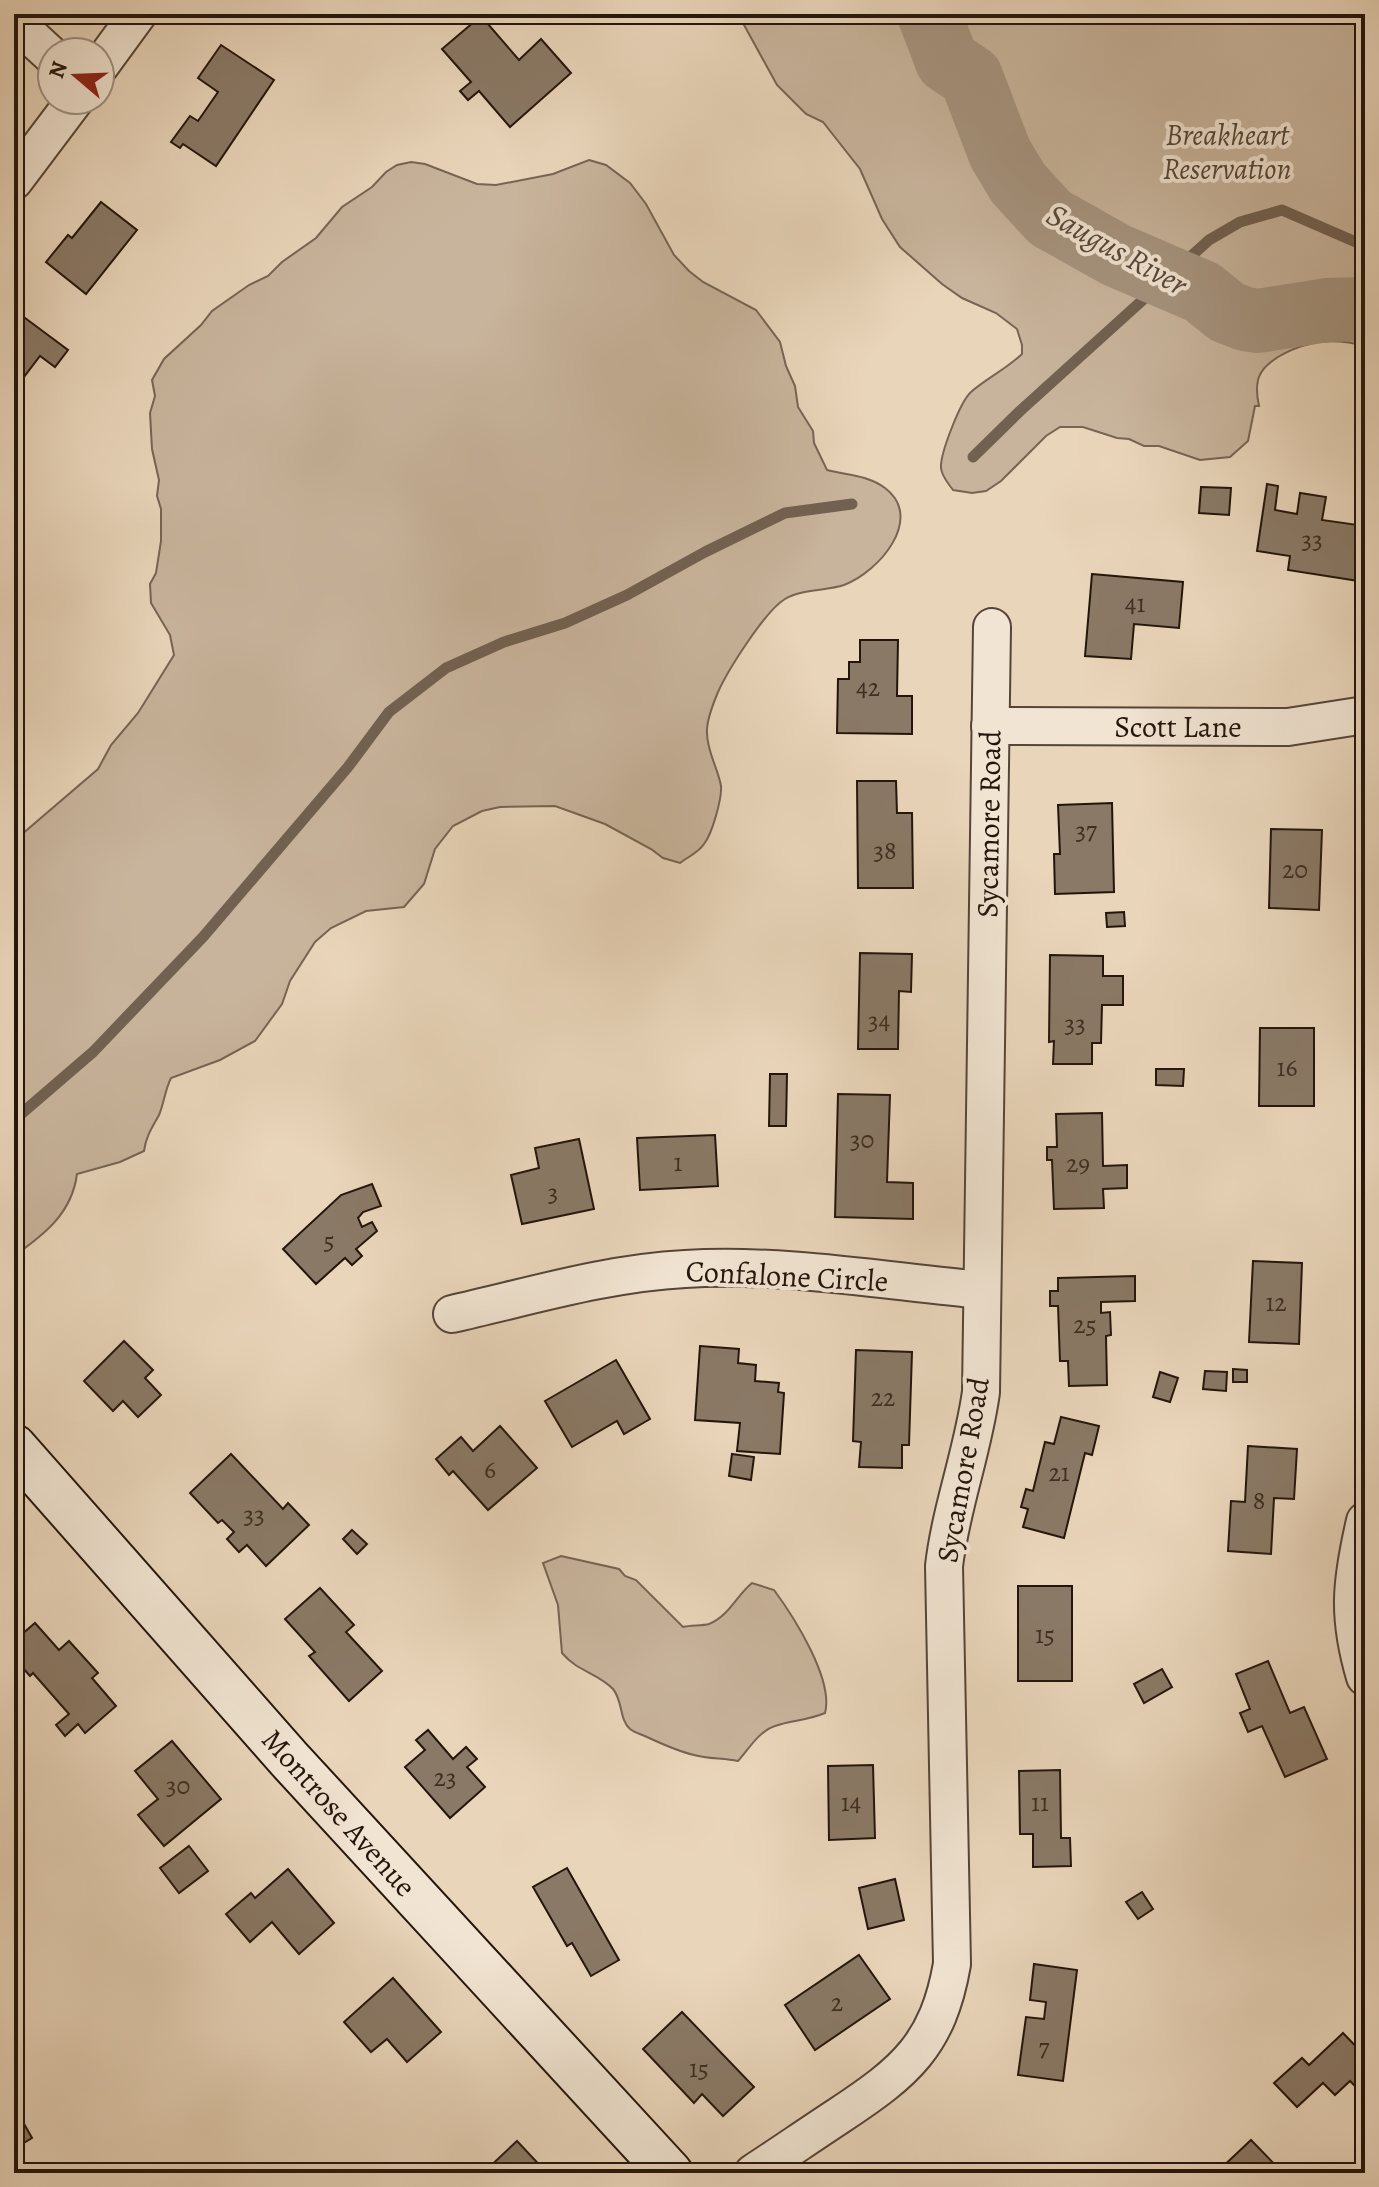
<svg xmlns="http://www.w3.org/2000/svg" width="1379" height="2187" font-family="Alegreya,serif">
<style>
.green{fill:#c8b49c;stroke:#766454;stroke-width:2}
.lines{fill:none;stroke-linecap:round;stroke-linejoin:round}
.stream{stroke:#726151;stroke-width:11}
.river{stroke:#a6947f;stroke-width:64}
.building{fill:#8a7966;stroke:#24150c;stroke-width:2}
.minor-casing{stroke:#554538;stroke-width:40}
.secondary-casing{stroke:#24150c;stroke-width:48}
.minor{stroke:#f1e4d2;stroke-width:36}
.secondary{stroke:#f1e4d2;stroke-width:44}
.labels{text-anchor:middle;stroke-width:8;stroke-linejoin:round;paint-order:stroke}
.number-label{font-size:26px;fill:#3e2e22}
.park-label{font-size:30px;font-style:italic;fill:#554537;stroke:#f1e4d2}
.street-label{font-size:30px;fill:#24150c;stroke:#f1e4d2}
.water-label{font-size:32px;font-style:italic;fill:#58483a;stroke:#f1e4d2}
</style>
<rect width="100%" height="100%" fill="#e9d5ba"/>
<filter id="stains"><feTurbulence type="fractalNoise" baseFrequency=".0025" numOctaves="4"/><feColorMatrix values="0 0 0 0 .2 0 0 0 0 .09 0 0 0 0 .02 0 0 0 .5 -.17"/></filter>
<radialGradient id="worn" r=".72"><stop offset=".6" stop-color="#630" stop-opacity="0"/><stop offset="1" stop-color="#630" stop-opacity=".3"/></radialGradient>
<g class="green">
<path d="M738 14H1365V346C1334 337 1306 340 1278 357 1269 363 1261 369 1258 380 1256 389 1257 397 1259 406H1255L1248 441 1230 457 1200 460 1159 446H1144L1129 439 1117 438 1083 427H1060L1046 436 1001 481 986 491 972 493 953 490C948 483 942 477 941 468 940 454 960 402 971 392 987 378 1005 370 1022 354V345L1017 329 996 313 962 298 942 284 900 247 882 219 860 169 823 122 806 114 777 85Z"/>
<path d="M589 160 606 165 630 183 646 204 674 255 689 271 703 282 756 310 780 342 786 366 795 386 798 407 813 431 814 443 827 470C846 475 868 475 885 488 925 518 879 572 844 585 826 591 801 589 785 599 765 611 728 670 718 692 713 704 706 721 707 733 707 752 718 768 721 786 722 799 712 834 704 844 699 852 688 857 680 863L663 858 651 849 605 824 555 806 500 807 482 811 453 826 435 849 424 884 404 907 366 911 331 928 315 942 290 981 282 1004 255 1041 220 1060 171 1078C165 1090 164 1103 159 1115 152 1128 146 1136 144 1151L120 1162 77 1174C72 1213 45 1234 14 1256V841L98 769 111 745 138 713 174 655 170 635 151 603 150 584 156 573 161 541V509L157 496 159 480 152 449 150 413 155 396 152 380 164 359 201 325 212 311 249 285 268 276 282 262 316 238 342 207 372 187 386 172 397 165 411 162 425 164 477 184 496 185 553 174Z"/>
<path d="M561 1556 619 1569 625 1576 636 1580 683 1627C691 1625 702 1626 709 1624 728 1617 737 1595 752 1583L774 1590C794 1617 834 1680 825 1713 806 1721 792 1720 775 1726 759 1731 748 1750 738 1761 723 1758 708 1759 694 1755 677 1751 662 1744 647 1737 641 1734 635 1733 630 1729 619 1719 623 1701 613 1689 598 1673 578 1672 562 1653L558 1605 543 1563Z"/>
</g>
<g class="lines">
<g class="stream">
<path d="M973 457 1020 411 1209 240 1240 222 1282 210 1365 246"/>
<path d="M14 1120 93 1052 203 937 348 767 389 712 446 668 504 642 565 623 627 595 705 552 785 513 852 504"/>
</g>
<path class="river" d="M929 14 947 61 971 77 1000 153 1018 183 1050 218 1116 255 1202 292 1227 312 1245 319 1258 321 1327 310 1365 309"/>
</g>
<g class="building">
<path d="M481 16 519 60 541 39 571 73 510 127 479 91 468 100 460 91 471 82 442 49Z"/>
<path d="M221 45 274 80 216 166 183 144 180 148 171 142 190 116 198 121 218 92 198 78Z"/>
<path d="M101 202 137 230 86 294 46 262 68 235 72 238Z"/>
<path d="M17 312 68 350 55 367 40 356 14 390V316Z"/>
<path d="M1267 484 1278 486 1275 510 1297 514 1300 493 1326 497 1322 520 1365 526V582L1288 570 1290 556 1257 551Z"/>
<path d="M1201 487 1231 488 1229 515 1199 513Z"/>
<path d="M1092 574 1183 582 1179 628 1134 624 1131 659 1085 656Z"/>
<path d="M860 640H898L897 696H912V734L837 733 838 679H849V662H860Z"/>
<path d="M857 781H896L897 813H912L913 888H858Z"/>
<path d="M1112 803 1114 892 1055 894 1054 854H1060L1058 805Z"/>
<path d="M1271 829 1322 830 1319 910 1269 908Z"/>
<path d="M1124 912 1125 926 1107 927 1106 913Z"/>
<path d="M860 953 912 954 911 992 899 991 898 1049H858Z"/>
<path d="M1050 955 1103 956V976H1123V1005H1102L1101 1043H1092V1064H1053L1054 1041 1049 1042Z"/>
<path d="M1260 1028H1314V1106H1259Z"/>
<path d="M1156 1069H1184L1183 1086 1156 1085Z"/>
<path d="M770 1074H787L786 1126H769Z"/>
<path d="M838 1094 890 1095 887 1182 913 1183V1219L835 1217Z"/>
<path d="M1102 1113 1103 1166 1127 1165V1188L1103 1189 1104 1208 1054 1209 1052 1160H1047V1147H1057L1056 1114Z"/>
<path d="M715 1135 718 1186 640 1190 637 1138Z"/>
<path d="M579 1139 594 1209 522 1224 511 1175 539 1168 535 1148Z"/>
<path d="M372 1184 381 1206 363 1212 358 1218 362 1227 372 1222 377 1231 356 1249 362 1256 352 1265 345 1258 316 1284 283 1249 341 1195Z"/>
<path d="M1253 1261 1302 1263 1299 1344 1249 1342Z"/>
<path d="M1135 1276V1301L1101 1302V1313L1110 1312 1111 1335 1106 1336 1107 1385 1069 1386 1068 1361H1060L1058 1306H1050V1291H1058V1278Z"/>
<path d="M124 1341 153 1370 145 1378 161 1395 138 1417 123 1401 113 1411 84 1381Z"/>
<path d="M700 1346 739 1349 738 1363 756 1365 755 1381 779 1383 778 1392 784 1393 780 1454 737 1451 740 1423 695 1420Z"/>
<path d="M856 1350 912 1352 909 1445H902V1468L859 1467 861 1442 853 1441Z"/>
<path d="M616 1360 650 1419 624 1434 617 1421 572 1447 545 1401Z"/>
<path d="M1233 1369 1247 1370V1382H1233Z"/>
<path d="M1205 1371 1227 1372 1226 1391 1203 1389Z"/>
<path d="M1160 1372 1178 1378 1170 1402 1153 1397Z"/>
<path d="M1061 1417 1099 1426 1092 1455 1085 1453 1064 1538 1023 1527 1028 1509 1021 1507 1026 1489 1033 1491 1045 1442 1054 1444Z"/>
<path d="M500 1426 537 1468 488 1510 453 1471 449 1475 436 1459 461 1437 473 1451Z"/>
<path d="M1248 1446 1297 1449 1294 1499 1274 1498 1271 1554 1228 1551 1231 1501 1245 1502Z"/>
<path d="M231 1454 283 1509 288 1503 309 1525 266 1566 247 1545 239 1552 227 1539 234 1532 222 1520 218 1523 190 1493Z"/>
<path d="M732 1454 754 1457 751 1480 729 1476Z"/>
<path d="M352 1530 367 1544 357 1554 343 1539Z"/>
<rect x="1018" y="1586" width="54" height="95"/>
<path d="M320 1588 354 1625 346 1632 382 1671 349 1701 309 1656 315 1652 285 1619Z"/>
<path d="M35 1623 59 1650 69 1641 98 1673 92 1678 116 1706 85 1733 78 1724 65 1736 56 1725 69 1714 33 1673 30 1676 14 1658V1641Z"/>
<path d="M1268 1661 1290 1713 1304 1707 1327 1759 1285 1777 1262 1726 1248 1732 1240 1713 1250 1709 1236 1674Z"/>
<path d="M1162 1669 1172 1687 1144 1703 1134 1684Z"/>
<path d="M428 1730 453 1759 466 1747 477 1759 467 1767 485 1787 450 1818 405 1767 425 1750 416 1740Z"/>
<path d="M172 1741 221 1799 164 1846 138 1815 158 1799 135 1771Z"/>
<path d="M873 1765 875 1838 829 1840 828 1766Z"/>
<path d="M1060 1770 1061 1838H1070L1071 1866 1033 1867V1834H1020L1019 1771Z"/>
<path d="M189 1846 208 1871 179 1893 160 1868Z"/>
<path d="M567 1868 619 1960 591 1976 572 1943 567 1946 533 1887Z"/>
<path d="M288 1869 334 1923 299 1954 272 1922 250 1942 226 1914 251 1893 255 1898Z"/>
<path d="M895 1879 904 1920 868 1929 859 1888Z"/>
<path d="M1142 1892 1153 1909 1138 1919 1126 1902Z"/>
<path d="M859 1955 890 1999 815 2050 785 2005Z"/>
<path d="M1034 1964 1077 1970 1063 2081 1018 2075 1026 2017 1044 2019 1046 2002 1030 2000Z"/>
<path d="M393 1978 441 2032 407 2062 387 2039 371 2052 344 2022Z"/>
<path d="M682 2012 754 2087 723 2116 702 2094 694 2103 643 2049Z"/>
<path d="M1343 2033 1365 2056V2066L1361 2071 1365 2076V2082L1358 2089 1350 2081 1335 2095 1323 2083 1297 2107 1274 2083 1302 2058 1309 2065Z"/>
<path d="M14 2106 32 2138 14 2149Z"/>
<path d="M1251 2140 1283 2173H1216Z"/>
<path d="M517 2141 547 2173H483Z"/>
</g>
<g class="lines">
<g class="minor-casing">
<g id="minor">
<path d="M14 21 52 56"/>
<path d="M100 66 138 14"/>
<path d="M14 181 75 100"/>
<path d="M990 726 1288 727 1365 715"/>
<path d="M452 1314C528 1297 606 1273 685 1269 782 1263 885 1281 982 1290"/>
<path d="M1365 1521C1351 1582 1347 1616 1365 1677"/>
<path d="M753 2173C782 2154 811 2134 840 2115 905 2072 938 2045 952 1964L944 1566C951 1507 973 1451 981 1392L992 627"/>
</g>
</g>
<g class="secondary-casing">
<path id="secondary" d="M14 1447 289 1759 670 2173"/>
</g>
<use href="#minor" class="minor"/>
<use href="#secondary" class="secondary"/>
</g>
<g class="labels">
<g class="number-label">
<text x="1312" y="548">33</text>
<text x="1135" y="612">41</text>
<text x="868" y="696">42</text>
<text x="1086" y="839">37</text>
<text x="885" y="859">38</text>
<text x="1295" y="878">20</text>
<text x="879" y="1029">34</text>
<text x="1075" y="1032">33</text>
<text x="1287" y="1076">16</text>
<text x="862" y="1148">30</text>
<text x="678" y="1171">1</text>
<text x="1078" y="1172">29</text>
<text x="553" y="1201">3</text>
<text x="329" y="1249">5</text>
<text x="1276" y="1311">12</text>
<text x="1085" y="1333">25</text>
<text x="883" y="1406">22</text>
<text x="490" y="1478">6</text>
<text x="1059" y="1481">21</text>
<text x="1259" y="1509">8</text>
<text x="254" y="1523">33</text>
<text x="1045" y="1643">15</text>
<text x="445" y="1786">23</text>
<text x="178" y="1794">30</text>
<text x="851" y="1811">14</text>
<text x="1040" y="1811">11</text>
<text x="837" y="2011">2</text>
<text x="1044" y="2056">7</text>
<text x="699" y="2077">15</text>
</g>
<g class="park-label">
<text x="1227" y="145">Breakheart<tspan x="1227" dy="34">Reservation</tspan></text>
</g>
<g class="street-label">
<text x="1178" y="737">Scott Lane</text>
<text transform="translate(989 824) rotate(-89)" y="10">Sycamore Road</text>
<text transform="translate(787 1276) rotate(3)" y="10">Confalone Circle</text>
<text transform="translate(963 1470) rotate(-80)" y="10">Sycamore Road</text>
<text transform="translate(339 1813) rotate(48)" y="10">Montrose Avenue</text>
</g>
<g class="water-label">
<text transform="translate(1117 249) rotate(29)" y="11">Saugus River</text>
</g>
</g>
<rect width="1379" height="2187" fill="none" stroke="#e9d5ba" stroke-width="48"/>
<rect x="16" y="16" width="1347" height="2155" fill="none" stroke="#24150c" stroke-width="4"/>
<rect x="24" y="24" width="1331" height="2139" fill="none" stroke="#24150c" stroke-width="2"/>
<g transform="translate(76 76) rotate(289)"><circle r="38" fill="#f1e4d2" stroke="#9f9183" stroke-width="2"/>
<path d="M0-6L14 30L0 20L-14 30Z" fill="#8f2418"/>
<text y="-12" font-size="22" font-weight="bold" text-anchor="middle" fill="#24150c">N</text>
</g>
<rect width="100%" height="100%" filter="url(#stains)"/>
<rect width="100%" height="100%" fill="url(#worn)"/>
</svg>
